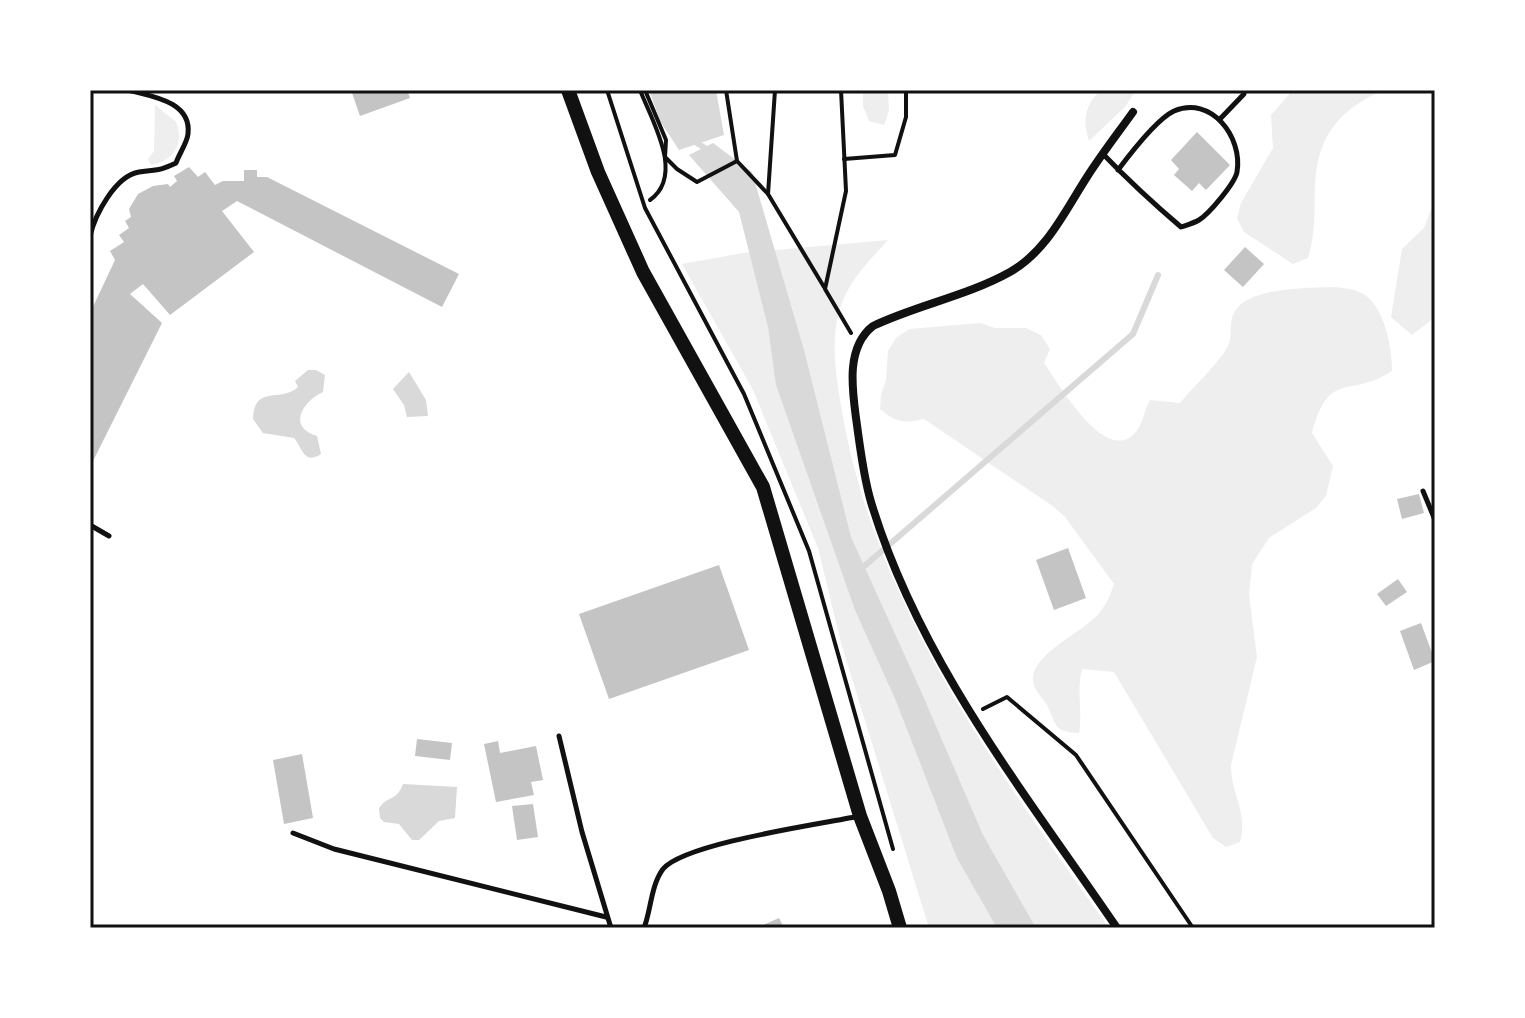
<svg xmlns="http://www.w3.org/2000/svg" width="1525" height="1018" font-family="Merriweather,serif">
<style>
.green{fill:#eee}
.water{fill:#d9d9d9}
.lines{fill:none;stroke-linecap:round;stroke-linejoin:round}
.stream{stroke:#d9d9d9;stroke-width:6}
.building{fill:#c4c4c4}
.path{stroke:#111;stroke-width:4}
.service{stroke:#111;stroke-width:5}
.minor{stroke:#111;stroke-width:8}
.secondary{stroke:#111;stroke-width:14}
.neatline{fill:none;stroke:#111;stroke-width:3}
</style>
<rect width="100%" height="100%" fill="#fff"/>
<g class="green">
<path d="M863 90H888L889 111 884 125 869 121 863 106Z"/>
<path d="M1101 90H1136L1125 107 1089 141C1082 120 1085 105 1101 90Z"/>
<path d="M1293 90H1383C1340 110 1318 134 1315 184 1314 210 1316 233 1308 258L1293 264 1244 232 1237 218 1241 203 1273 148 1271 115Z"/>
<path d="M155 105 176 122C185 143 174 161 151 165L148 159 154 151Z"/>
<path d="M1435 199V317L1412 335 1391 317 1402 249 1424 228Z"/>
<path d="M888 240C871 259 851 278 842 303 829 337 836 376 842 411 875 606 998 771 1109 928H929L841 643 818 548 753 390 682 264 743 253Z"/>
<path d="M1334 287C1344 288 1356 289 1365 295 1385 309 1392 348 1392 371 1351 399 1329 368 1312 433L1333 466 1326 496 1316 508 1269 538 1252 564 1249 595 1257 657 1231 765C1231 795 1248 811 1240 842L1226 847 1213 838 1114 672 1082 669C1076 692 1083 711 1079 733 1057 732 1056 727 1049 709 1045 699 1035 693 1033 682 1029 654 1085 632 1100 612 1107 604 1111 593 1114 584L1065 517 1054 507 924 419C904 424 895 422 880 409L881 395 886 380 888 351 896 338 909 329 980 323 995 328H1026L1041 335 1050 349 1044 363C1058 383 1109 472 1138 429 1143 421 1145 409 1150 400L1180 403C1193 387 1219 363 1228 346 1233 336 1228 321 1235 311 1250 287 1309 288 1334 287Z"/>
</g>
<g class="water">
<path d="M649 90H716L724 135 679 150 660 121Z"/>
<path d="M713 143 752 172 804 350 851 537 920 689 983 835 1036 928H997L957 858 896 701 855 610 776 385 768 327 739 212 689 155Z"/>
<path d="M308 370H316L325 375 323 392C302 402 287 427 317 436L321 454C304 465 303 449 294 438L263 433 253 419C254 384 281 403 298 387L295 381Z"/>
<path d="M409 372 426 400 428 416 407 417 404 405 393 389Z"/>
<path d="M403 784 457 787 455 818 439 821 419 840H412L399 824 384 822 380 818 379 808C387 796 397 801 403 784Z"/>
</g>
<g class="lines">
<g class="stream">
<path d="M697 143 711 152"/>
<path d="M861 569 1133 334 1158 275"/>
</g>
</g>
<g class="building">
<path d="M351 90H407L410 98 360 116Z"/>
<path d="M1197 132 1230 165 1206 190 1199 183 1192 191 1174 175 1179 169 1171 160Z"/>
<path d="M189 167 198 177 205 172 215 185 223 181H244V170H257V177H267L459 274 442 307 237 201 222 211 254 252 170 315 143 284 130 294 162 323 90 467V313L115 260 110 251 124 242 119 235 129 228 125 221 131 217 129 209 138 194 153 186 168 184 170 187 177 181 174 176Z"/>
<path d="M1245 247 1264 264 1243 287 1224 270Z"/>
<path d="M1419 494 1424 513 1402 519 1397 499Z"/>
<path d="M1068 548 1086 598 1054 610 1036 560Z"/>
<path d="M719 565 749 650 609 699 579 614Z"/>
<path d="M1398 579 1407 592 1386 606 1377 594Z"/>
<path d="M1421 623 1435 661 1414 670 1400 631Z"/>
<path d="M417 739 452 743 450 760 415 756Z"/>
<path d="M498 741 500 753 536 746 543 780 531 782 534 795 496 802 484 744Z"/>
<path d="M302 754 313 818 284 824 273 760Z"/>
<path d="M533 804 538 837 517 840 512 806Z"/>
<path d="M779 918 784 928H756Z"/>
</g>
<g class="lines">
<g class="path">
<path d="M607 90 645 208 744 394 809 551 893 849"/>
<path d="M640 90C652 121 685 175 650 200"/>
<path d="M645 90 666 140 665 157 677 169 697 182 737 161"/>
<path d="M726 90 737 161 768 194"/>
<path d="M775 90 768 194 824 287"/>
<path d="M841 90 846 191 825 289 851 333"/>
<path d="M844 159 895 155 906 117V90"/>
<path d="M983 709 1007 697 1076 755 1193 928"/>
</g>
<g class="service">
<path d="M1220 119 1244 94"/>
<path d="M1103 154C1128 180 1154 204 1181 227 1187 225 1194 223 1199 220 1209 214 1235 183 1237 172 1243 137 1211 95 1174 111 1157 119 1130 154 1118 170"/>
<path d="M90 236C95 215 115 176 139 172 158 169 157 172 176 163 179 154 187 143 188 134 192 101 150 96 128 90"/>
<path d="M1423 491 1435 520"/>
<path d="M90 525 109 536"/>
<path d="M559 736 582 832 611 928"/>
<path d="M293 833 334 849 606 917"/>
<path d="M644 928C651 910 651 885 663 869 685 843 821 824 860 816"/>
</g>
<path class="minor" d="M1117 928C1025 793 919 661 871 502 863 475 860 446 856 418 852 388 846 347 873 326 917 305 967 296 1010 272 1047 251 1065 211 1087 177 1101 155 1118 133 1133 112"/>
<path class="secondary" d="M568 90 598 172 643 272 763 487 860 816 889 891 900 928"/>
</g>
<rect width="1525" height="1018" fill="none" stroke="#ffffff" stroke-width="184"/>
<rect x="92" y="92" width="1341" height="834" class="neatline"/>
</svg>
